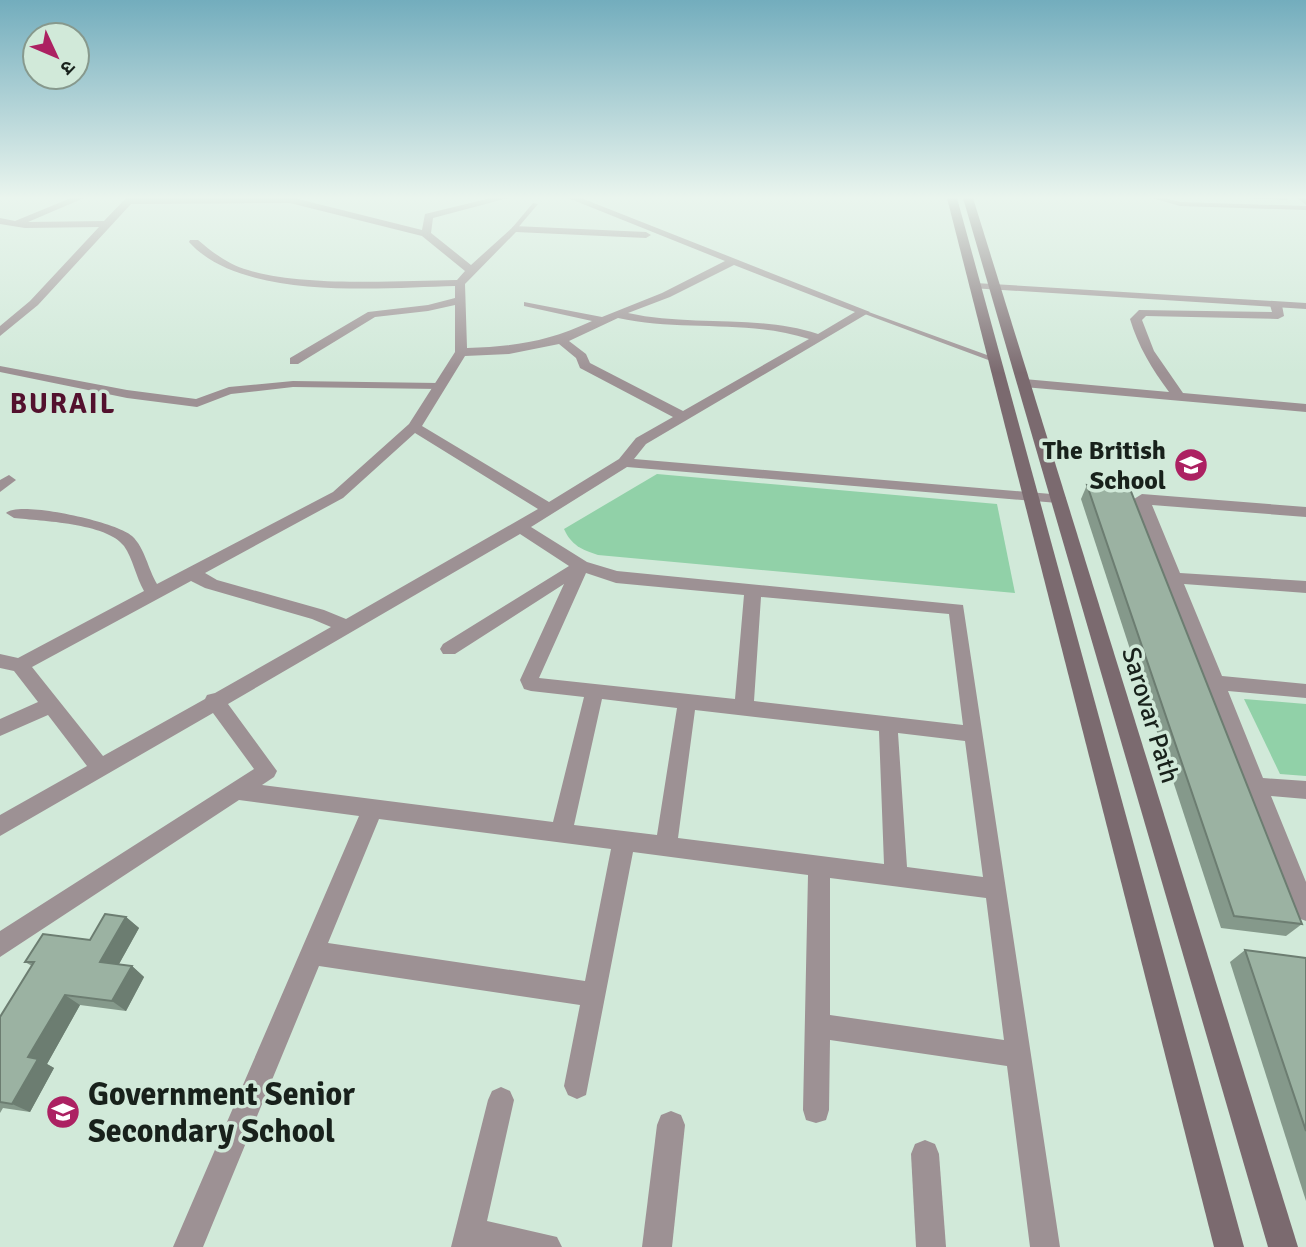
<svg xmlns="http://www.w3.org/2000/svg" width="1306" height="1247" font-family="Signika,'Noto Sans Devanagari',sans-serif">
<style>
.green{fill:#91d1a8}
.lines{fill:none;stroke-linecap:round;stroke-linejoin:round}
.service{fill:#9d9194;fill-rule:evenodd}
.pedestrian{fill:#9d9194;fill-rule:evenodd}
.minor{fill:#9d9194;fill-rule:evenodd}
.tertiary{fill:#9d9194;fill-rule:evenodd}
.secondary{fill:#7b6a6f;fill-rule:evenodd}
.wall{fill:#85998b}
.shaded-wall{fill:#6c7d71}
.building{fill:#9bb2a2;stroke:#6c7d71;stroke-width:2}
.labels{text-anchor:middle;stroke-width:7;stroke-linejoin:round;paint-order:stroke}
.poi-label{font-size:26px;font-weight:bold;fill:#18211b;stroke:#d1e9d9;text-anchor:end}
.street-label{font-size:26px;fill:#18211b;stroke:#d1e9d9}
.far-district-label{font-size:28px;font-weight:bold;letter-spacing:2px;fill:#53112e;stroke:#d1e9d9}
.near-poi-label{font-size:32px;font-weight:bold;fill:#18211b;stroke:#d1e9d9;text-anchor:start}
</style>
<rect width="100%" height="100%" fill="#d1e9d9"/>
<g class="green">
<path d="M657 474 997 504 1015 593 598 555C582 550 571 545 564 529Z"/>
<path d="M1244 699 1306 704V776L1280 774Z"/>
</g>
<g class="lines">
<g class="service">
<path d="M1153 198H1164L1180 202 1306 206V210L1180 206Z"/>
<path d="M533 203 538 204 516 230H512V228Z"/>
<path d="M862 311H866L998 359 991 361 862 313Z"/>
</g>
<path class="pedestrian" d="M0 366 127 390 196 399 229 387 293 381 439 383 445 386 439 389 293 387 231 394 197 407 127 398 0 372Z"/>
<g class="minor">
<path d="M71 198H84L28 222 104 221 126 198H294L422 230 425 214 491 198H508L433 218 431 233 471 265 514 226 646 232 651 235 646 238 516 232 465 284 467 348C516 346 547 342 592 321L524 306V302L602 317 662 293 725 261 568 198H581L870 312 646 444 634 459 1063 495 1066 498 1058 503 627 467 531 527 587 562 617 571 963 605 1060 1247H1030L1007 1066 830 1040 829 1110 826 1120 816 1123 806 1120 803 1110 808 875 633 852 586 1095 577 1099 568 1095 564 1086 580 1005 319 966 203 1247H173L359 816 239 800 0 957V931L254 769 213 713 0 836V815L87 766 48 715 0 736V719L38 702 14 671 0 668V654L18 658 144 591C136 577 133 559 124 546 107 523 41 521 14 518L6 513C19 500 117 522 132 536 145 548 148 569 157 584L333 492 409 424 455 352V305L428 311 375 317 298 364H290V358L368 312 428 305 455 298V286C381 288 242 301 189 242L190 240H198C212 252 229 265 248 270 303 287 398 281 457 280L465 271 422 236 290 203 131 204 38 305 0 336V326L30 301 99 227 25 228 0 224V218L15 221ZM734 265 855 312 818 334C756 314 691 327 628 313L670 297ZM618 318C681 332 748 319 809 339L683 411 590 363 586 354 569 341ZM559 344 576 358 580 368 673 417 636 438 619 459 549 502 422 426 465 356 509 354ZM415 433 538 509 346 619 324 610 217 580 205 573 343 498ZM520 534 569 566 443 644 440 649 443 654H455L564 584 520 680 524 689 531 691 584 697 553 822 262 785 274 777 277 771 228 704ZM586 573 616 583 744 595 735 699 539 678ZM191 581 205 588 312 619 331 627 215 693 207 695 205 699 103 756 32 667ZM761 597 949 614 963 725 754 701ZM602 699 677 708 657 835 574 825ZM695 710 879 731 884 864 678 838ZM898 733 965 741 983 877 907 867ZM379 819 611 849 585 981 328 943ZM830 878 986 898 1004 1040 830 1015Z"/>
<path d="M1276 302 1282 305 1284 316 1278 319 1146 316 1142 320 1154 351 1183 393 1306 404V412L1024 387 1018 383 1024 379 1169 392C1152 369 1138 346 1130 319L1139 310 1272 312 1270 305Z"/>
<path d="M9 475 16 480 0 492V480Z"/>
<path d="M1142 494 1306 507V517L1152 505 1180 573 1306 581V593L1184 584 1222 676 1306 684V698L1228 691 1263 778 1306 781V799L1271 796 1306 882V921L1298 918 1294 910 1134 499Z"/>
<path d="M501 1087 510 1091 514 1100 487 1221 557 1237 562 1247H451L488 1100 492 1091Z"/>
<path d="M671 1111 681 1115 685 1125 672 1247H642L657 1125 661 1115Z"/>
<path d="M925 1140 935 1144 939 1154 946 1247H916L911 1154 915 1144Z"/>
</g>
<g class="tertiary">
<path d="M1298 198H1306V205Z"/>
<path d="M975 283 1306 303V309L971 288 970 286Z"/>
</g>
<g class="secondary">
<path d="M947 198H957L1244 1247H1214Z"/>
<path d="M963 198H973L1298 1247H1268Z"/>
</g>
</g>
<g class="wall">
<path d="M1250 198H1288L1287 200Z"/>
<path d="M1087 485 1302 924 1286 936 1221 928 1081 499Z"/>
<path d="M126 917 139 928 119 964 132 966 144 977 126 1011 80 1005 47 1064 54 1068 30 1112 3 1108 0 1113V1017L32 966 25 962 90 940Z"/>
<path d="M1245 950 1306 958V1201L1230 962Z"/>
</g>
<g class="shaded-wall">
<path d="M126 917 139 928 114 973 100 962Z"/>
<path d="M132 966 144 977 126 1011 112 1001Z"/>
<path d="M65 995 80 1005 47 1064 54 1068 30 1112 12 1104 28 1057Z"/>
</g>
<g class="building">
<path d="M1087 485 1130 489 1302 924 1234 916Z"/>
<path d="M105 914 126 917 100 962 132 966 112 1001 65 995 28 1057 38 1059 12 1104 0 1102V1017L34 962H25L43 934 90 940Z"/>
<path d="M1245 950 1306 958V1131Z"/>
</g>
<linearGradient id="sky" x2="0" y2="1"><stop stop-color="#73adbd"/><stop offset="0.53" stop-color="#eaf5ee"/><stop offset="1" stop-color="#eaf5ee" stop-opacity="0"/></linearGradient>
<rect width="1306" height="373" fill="url(#sky)"/>
<defs>
<g id="school-disc" transform="scale(1.75)"><circle r="9.5" fill="#ac2162" stroke="#d1e9d9"/><path d="M0-5L7-2L0 1L-7-2ZM-4 1L0 2.5L4 1V4Q0 6-4 4Z" fill="#fff"/></g>
</defs>
<g fill-rule="evenodd">
<use href="#school-disc" x="1191" y="465"/>
<use href="#school-disc" x="63" y="1112"/>
</g>
<g class="labels">
<g class="poi-label">
<text x="1166" y="459">The British<tspan x="1166" dy="30">School</tspan></text>
</g>
<g class="street-label">
<text transform="translate(1151 715) rotate(73)" y="9">Sarovar Path</text>
</g>
<g class="far-district-label">
<text x="63" y="413">BURAIL</text>
</g>
<g class="near-poi-label">
<text x="88" y="1105">Government Senior<tspan x="88" dy="37">Secondary School</tspan></text>
</g>
</g>
<g transform="translate(56 56) rotate(134)"><circle r="33" fill="#d1e9d9" stroke="#87998d" stroke-width="2"/>
<path d="M0-5L12 26L0 18L-12 26Z" fill="#ac2162"/>
<text y="-10" font-size="19" font-weight="bold" text-anchor="middle" fill="#18211b">उ</text>
</g>
</svg>
